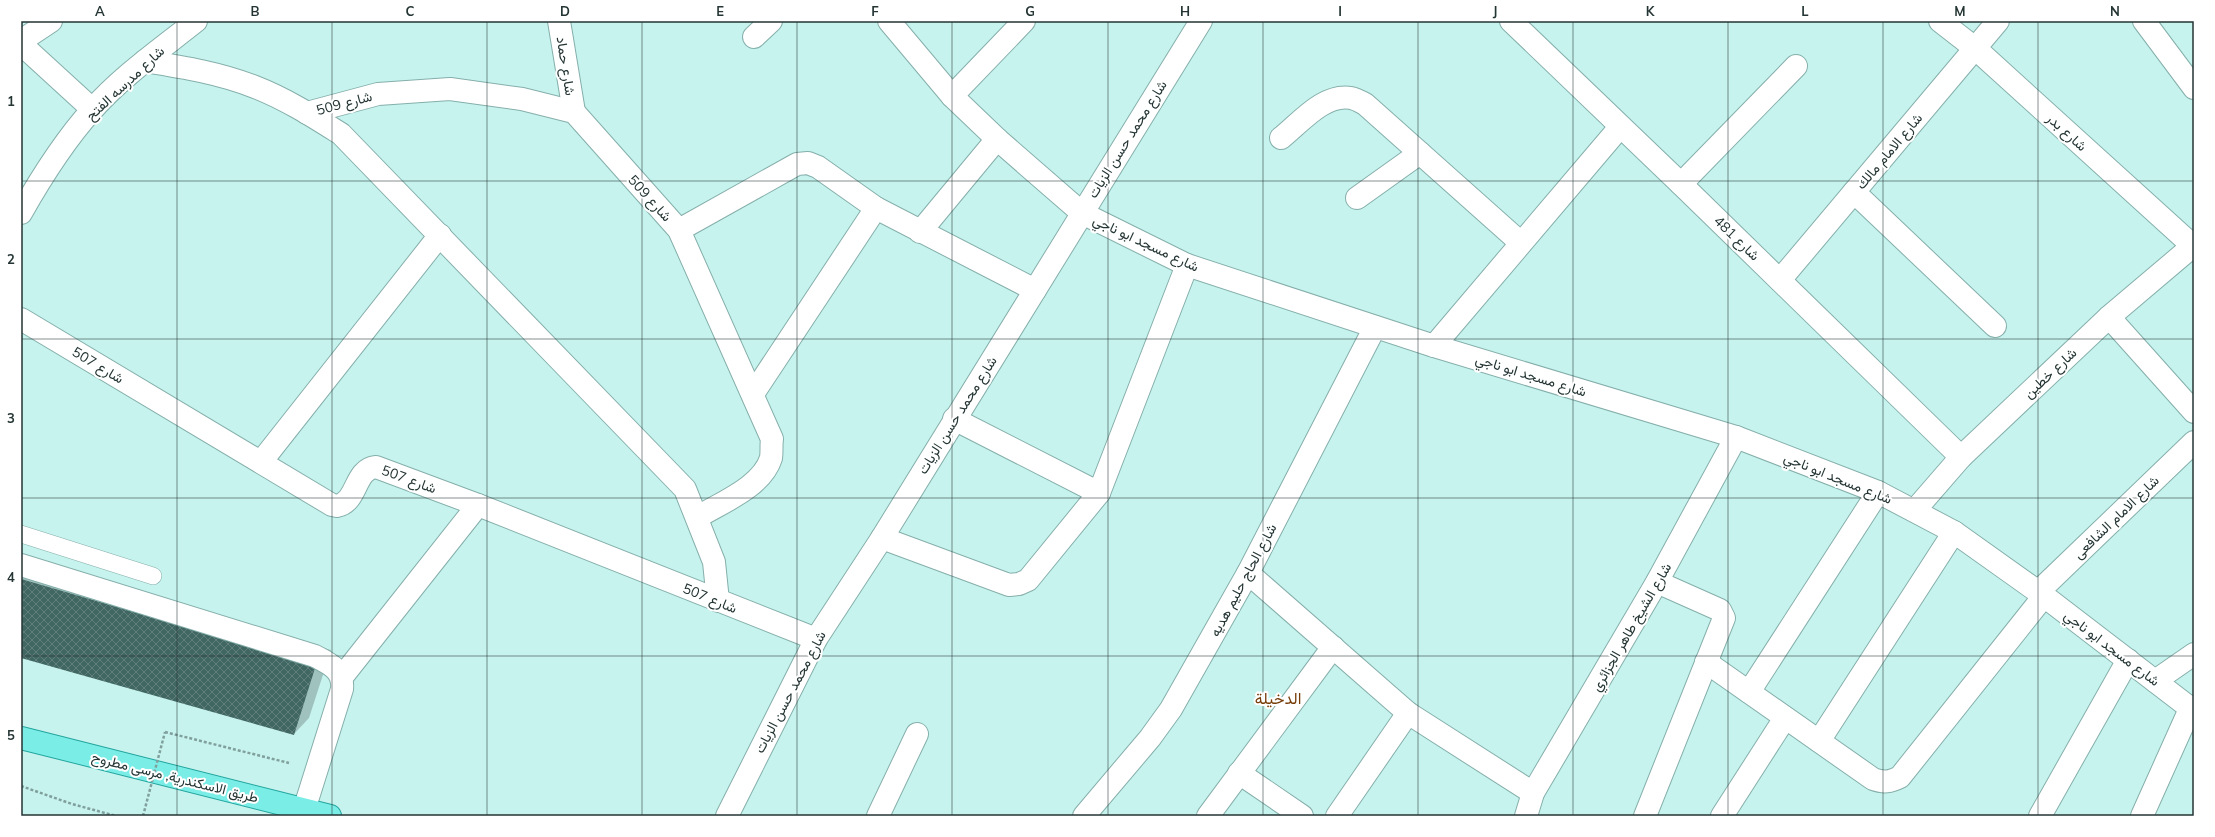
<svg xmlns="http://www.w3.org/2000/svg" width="2215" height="837" font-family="Mulish,Vazirmatn,sans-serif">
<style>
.shadow{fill:#0003}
.building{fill:url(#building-cross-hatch)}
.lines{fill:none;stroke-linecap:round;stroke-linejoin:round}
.service-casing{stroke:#85afab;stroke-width:18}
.minor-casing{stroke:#85afab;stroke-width:24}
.primary-casing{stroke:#23a59e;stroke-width:24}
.path{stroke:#80a09d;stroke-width:2.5;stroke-dasharray:3 2;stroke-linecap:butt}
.service{stroke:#fff;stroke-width:17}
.minor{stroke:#fff;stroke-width:22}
.primary{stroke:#7bede7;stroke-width:22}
.path-bridge{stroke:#80a09d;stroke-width:2.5;stroke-dasharray:3 2;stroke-linecap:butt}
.grid{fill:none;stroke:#243534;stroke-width:1;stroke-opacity:0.55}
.labels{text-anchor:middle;stroke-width:4;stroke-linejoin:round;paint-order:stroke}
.street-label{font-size:14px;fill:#243534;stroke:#fff}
.quarter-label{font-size:16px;fill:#773d09;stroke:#fff}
.neatline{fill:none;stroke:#243534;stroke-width:1.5}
.grid-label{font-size:13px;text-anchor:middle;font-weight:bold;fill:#243534}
</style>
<defs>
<pattern id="building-cross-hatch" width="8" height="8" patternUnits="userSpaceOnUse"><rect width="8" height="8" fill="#416763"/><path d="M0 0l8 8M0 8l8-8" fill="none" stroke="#607e7b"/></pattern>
</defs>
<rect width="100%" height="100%" fill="#c7f3ee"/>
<path class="shadow" d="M21 560 331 650 309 718 294 734 21 657Z"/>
<path class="building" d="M21 579 316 665 294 735 21 658Z"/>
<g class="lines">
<g class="service-casing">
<path id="service" d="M21 534 153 576"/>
</g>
<g class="minor-casing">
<g id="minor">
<path d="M559 21 574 112"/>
<path d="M889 21 952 96 997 139 1082 213 1187 265 1434 346 1736 437 1878 492 1954 532 2044 596 2194 711"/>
<path d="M1511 21 1681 184 1961 457"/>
<path d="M1940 21 1976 49 2193 246"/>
<path d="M2144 21 2194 88"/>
<path d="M754 37 771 21"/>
<path d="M21 41 51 21"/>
<path d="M21 44 92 109"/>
<path d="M145 61C182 67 220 73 255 87 286 99 314 117 341 134L685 489 714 562 718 601"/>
<path d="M952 96 1024 21"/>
<path d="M307 113 378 94 450 89 522 99 574 112 679 230 772 439C771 445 772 452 771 458 762 487 722 502 698 517"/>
<path d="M1281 138C1300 123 1324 93 1351 98 1356 99 1361 102 1365 104L1521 243"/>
<path d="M1681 184 1796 66"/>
<path d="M1854 192 1995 326"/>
<path d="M1357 198 1420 153"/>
<path d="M21 213C42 176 64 141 92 110 122 76 161 49 196 21"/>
<path d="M679 230 797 164 808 163 818 167 876 208 1035 290"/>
<path d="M920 232 997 139"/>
<path d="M1780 280 1998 21"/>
<path d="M2109 317 2194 412"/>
<path d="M21 319 332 505 337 506C358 502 354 469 376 467L478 505 816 639"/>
<path d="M1434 346 1620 127"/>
<path d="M753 394 876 208"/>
<path d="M954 419 1099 493"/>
<path d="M261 462 440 235"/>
<path d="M1915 510 1961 457 2109 317 2194 245"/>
<path d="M882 538 1009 585 1019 584 1028 580 1099 493 1187 265"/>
<path d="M21 565 315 656C330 664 344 670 342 689L304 810"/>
<path d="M1248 573 1408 713 1533 793"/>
<path d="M2038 592 2194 442"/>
<path d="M1706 662 1873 779C1884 783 1890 782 1900 777L2044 596"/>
<path d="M342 677 478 505"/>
<path d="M2155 681 2194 654"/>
<path d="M1749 692 1878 492"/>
<path d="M1819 741 1954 532"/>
<path d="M1239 773 1302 816"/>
<path d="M727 816 816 639 882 538 1201 21"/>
<path d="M878 816 917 734"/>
<path d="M1084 816 1150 738 1171 709 1248 573 1375 327"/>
<path d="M1208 816 1333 647"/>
<path d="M1337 816 1408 713"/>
<path d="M1526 816 1533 793 1657 582 1736 437"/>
<path d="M1645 816 1724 618 1720 610 1657 582"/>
<path d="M1722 816 1785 718"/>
<path d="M2040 816 2128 660"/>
<path d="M2142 816 2190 709"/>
</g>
</g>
<g class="primary-casing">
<path id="primary" d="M21 738 330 816"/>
</g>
<g class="path">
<path d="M165 732 289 763"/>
<path d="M21 786 72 804 116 816"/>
</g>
<use href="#service" class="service"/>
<use href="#minor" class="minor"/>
<use href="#primary" class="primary"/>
<path class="path-bridge" d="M143 816 165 732"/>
</g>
<path class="grid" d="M177 21V816M332 21V816M487 21V816M642 21V816M797 21V816M952 21V816M1108 21V816M1263 21V816M1418 21V816M1573 21V816M1728 21V816M1883 21V816M2038 21V816M21 181H2194M21 339H2194M21 498H2194M21 656H2194"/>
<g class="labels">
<g class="street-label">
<text transform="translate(566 66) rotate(81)" y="5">شارع حماد</text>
<text transform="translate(125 83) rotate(-43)" y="5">شارع مدرسه الفتح</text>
<text transform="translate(344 103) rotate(-15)" y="5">شارع 509</text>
<text transform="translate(2067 132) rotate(42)" y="5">شارع بدر</text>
<text transform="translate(1127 139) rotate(-58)" y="5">شارع محمد حسن الزيات</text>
<text transform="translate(1889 151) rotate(-50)" y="5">شارع الامام مالك</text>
<text transform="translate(650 198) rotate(48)" y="5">شارع 509</text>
<text transform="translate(1737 238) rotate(44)" y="5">شارع 481</text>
<text transform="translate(1146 243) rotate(25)" y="5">شارع مسجد ابو ناجي</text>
<text transform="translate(98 365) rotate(31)" y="5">شارع 507</text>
<text transform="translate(2050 373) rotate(-43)" y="5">شارع خطين</text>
<text transform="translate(1531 375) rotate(17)" y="5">شارع مسجد ابو ناجي</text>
<text transform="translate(957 415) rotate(-58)" y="5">شارع محمد حسن الزيات</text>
<text transform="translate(1838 478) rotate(22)" y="5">شارع مسجد ابو ناجي</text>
<text transform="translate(409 479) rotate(20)" y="5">شارع 507</text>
<text transform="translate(2116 517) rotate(-44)" y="5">شارع الامام الشافعى</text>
<text transform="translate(1243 580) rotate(-62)" y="5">شارع الحاج حليم هديه</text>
<text transform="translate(710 598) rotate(22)" y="5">شارع 507</text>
<text transform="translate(1631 627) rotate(-60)" y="5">شارع الشيخ طاهر الجزائري</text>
<text transform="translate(2112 648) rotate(37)" y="5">شارع مسجد ابو ناجي</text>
<text transform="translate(790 692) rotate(-62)" y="5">شارع محمد حسن الزيات</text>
<text transform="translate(175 777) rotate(14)" y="5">طريق الاسكندرية, مرسى مطروح</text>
</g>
<g class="quarter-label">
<text x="1278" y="704">الدخيلة</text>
</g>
</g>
<rect width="2215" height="837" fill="none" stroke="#ffffff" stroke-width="44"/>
<rect x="22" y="22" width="2171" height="793" class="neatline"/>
<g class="grid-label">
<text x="100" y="16">A</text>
<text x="255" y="16">B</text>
<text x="410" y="16">C</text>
<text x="565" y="16">D</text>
<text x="720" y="16">E</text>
<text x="875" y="16">F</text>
<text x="1030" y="16">G</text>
<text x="1185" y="16">H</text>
<text x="1340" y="16">I</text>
<text x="1495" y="16">J</text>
<text x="1650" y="16">K</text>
<text x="1805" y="16">L</text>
<text x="1960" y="16">M</text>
<text x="2115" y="16">N</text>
<text x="11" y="106">1</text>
<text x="11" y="264">2</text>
<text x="11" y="423">3</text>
<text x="11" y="582">4</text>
<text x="11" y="740">5</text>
</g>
</svg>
